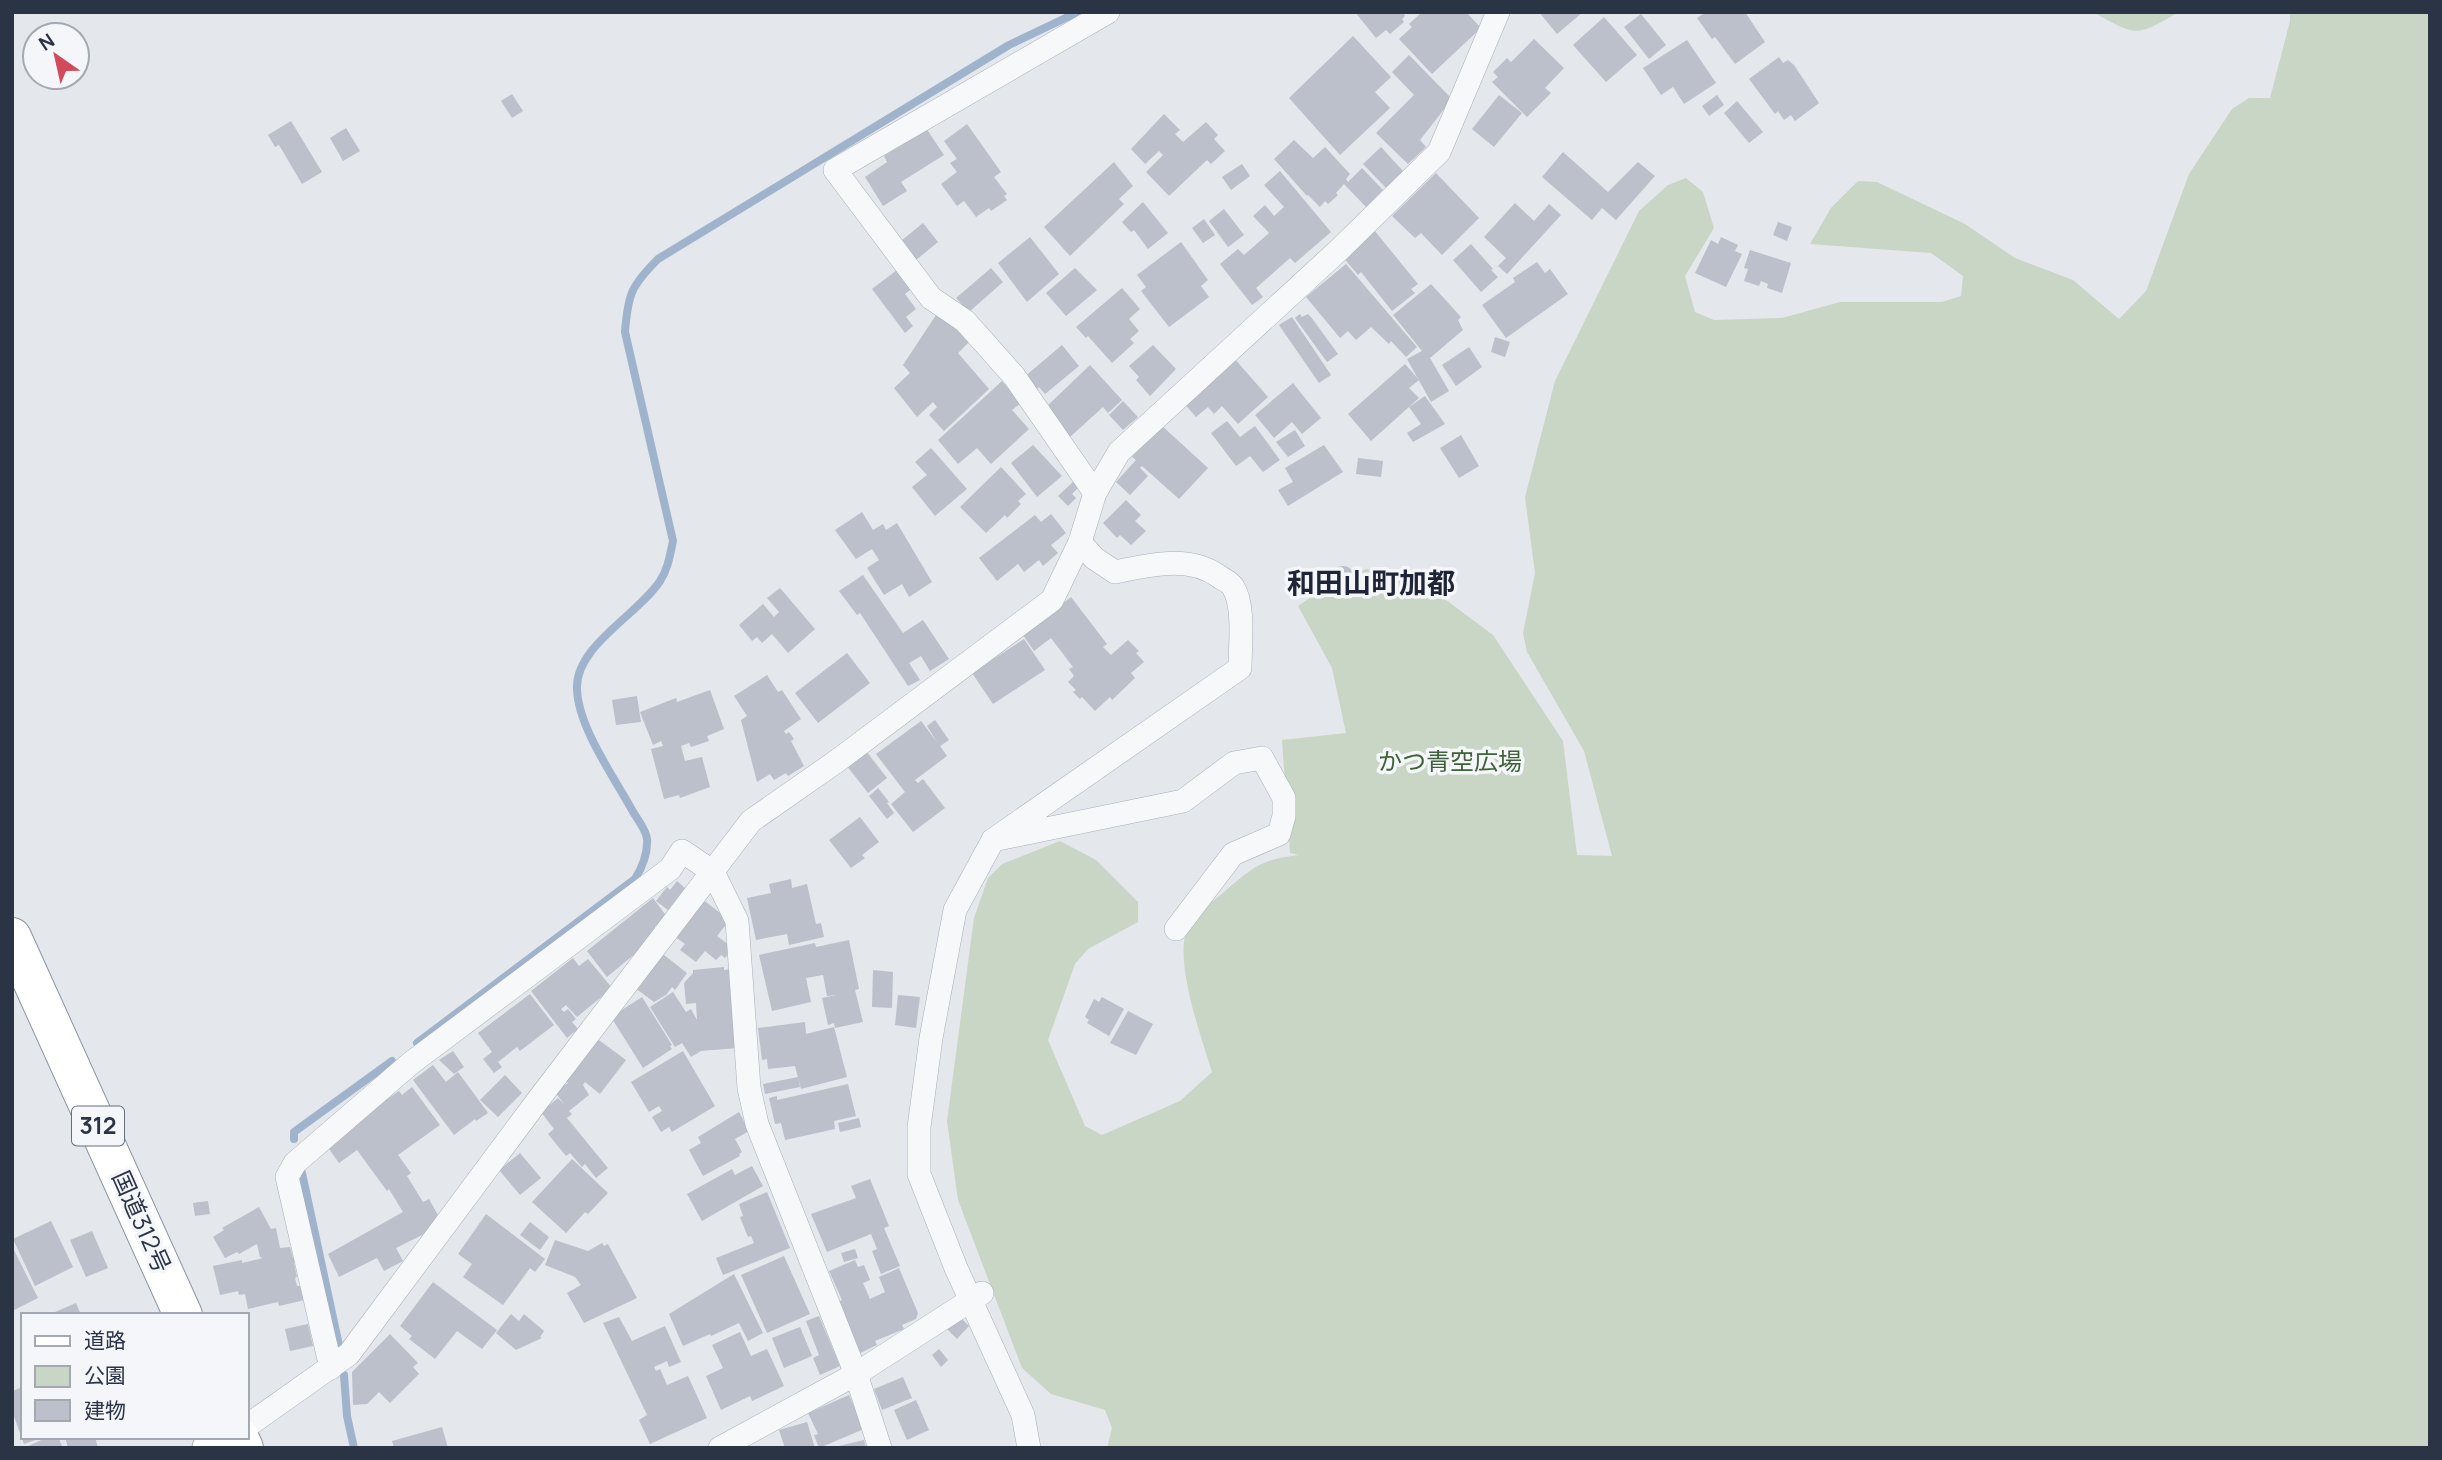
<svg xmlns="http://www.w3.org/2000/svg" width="2442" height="1460" font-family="Manrope,'Noto Sans JP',sans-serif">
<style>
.green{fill:#c9d6c5}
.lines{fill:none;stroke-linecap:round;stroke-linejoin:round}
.stream{stroke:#9fb4cc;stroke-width:8}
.building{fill:#bbc0ca}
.street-casing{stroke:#a9aeb7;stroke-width:24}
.secondary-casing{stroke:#a9aeb7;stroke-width:35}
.highway-casing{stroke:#8b94a3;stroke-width:40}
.street{stroke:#f7f8fa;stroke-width:23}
.secondary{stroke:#fff;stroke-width:33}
.highway{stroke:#fff;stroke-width:38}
.labels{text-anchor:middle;stroke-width:7;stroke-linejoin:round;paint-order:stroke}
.shield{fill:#f4f6f9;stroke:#676e7b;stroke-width:2}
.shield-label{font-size:23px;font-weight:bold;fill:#2b3445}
.park-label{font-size:24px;fill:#3f6138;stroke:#f4f6f9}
.street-label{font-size:24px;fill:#2b3445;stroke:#f4f6f9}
.quarter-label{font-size:28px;font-weight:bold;fill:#1d2536;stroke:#f4f6f9}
</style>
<rect width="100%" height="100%" fill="#e4e7ec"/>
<g class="green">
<path d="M2093 12H2179C2135 37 2138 37 2093 12Z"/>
<path d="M2290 12H2430V1448H1107L1112 1428 1105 1410 1051 1394 1022 1368 958 1200 947 1121 974 918 988 878 1002 864 1060 841 1096 860 1138 902V922L1088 949 1075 964 1048 1040 1085 1126 1102 1135 1180 1101 1212 1072C1202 1038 1169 952 1191 921 1199 910 1214 901 1224 892 1254 867 1259 860 1299 855L1290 853 1282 740 1346 733 1332 668 1298 606 1320 591 1366 569 1410 573 1493 635 1563 741 1577 855 1612 856 1584 751 1527 652 1523 633 1535 573 1525 497 1555 381 1639 211 1668 185 1686 178 1703 192 1714 228 1685 276 1695 312 1714 320 1782 318 1840 302H1942L1961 296 1963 276 1931 253 1810 244 1831 208 1858 181 1877 182 1965 224 2015 258 2073 280 2119 319 2146 291 2189 174 2232 109 2249 98H2270L2290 21Z"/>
</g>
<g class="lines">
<g class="stream">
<path d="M417 1043 635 879C643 866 648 854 647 839 646 829 637 819 632 810 614 777 578 727 577 689 575 646 638 615 660 581 668 569 670 555 673 541L625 332C628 294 631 286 658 259L1009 45 1078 12"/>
<path d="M294 1139V1132L392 1061"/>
<path d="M302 1173 340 1350"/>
<path d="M344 1375 347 1416 354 1448"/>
</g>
</g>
<g class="building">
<path d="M1355 12H1403L1405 16 1402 19 1404 22 1390 34 1386 30 1376 38Z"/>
<path d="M1422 12H1466L1481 28 1432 74 1399 39 1412 27 1409 24Z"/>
<path d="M1539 12H1583L1557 34Z"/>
<path d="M1706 12H1745L1765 42 1735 64 1715 37 1712 39 1697 18Z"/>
<path d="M1641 14 1666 45 1649 59 1624 27Z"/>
<path d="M1604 17 1637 55 1606 82 1573 45Z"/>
<path d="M1353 36 1391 77 1375 92 1390 108 1340 155 1289 98Z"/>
<path d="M1534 39 1564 68 1545 88 1551 93 1527 117 1492 82 1498 77 1493 72 1507 58 1511 62Z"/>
<path d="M1687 40 1716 83 1684 104 1673 87 1661 95 1643 68Z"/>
<path d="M1409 55 1452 99 1420 140 1426 147 1408 164 1376 133 1414 95 1392 72Z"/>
<path d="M1779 57 1783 63 1788 60 1794 65 1819 103 1795 121 1791 115 1784 120 1778 111 1775 114 1749 79Z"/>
<path d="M512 94 523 111 512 118 501 101Z"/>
<path d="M1499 95 1522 113 1494 147 1472 129Z"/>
<path d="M1717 95 1724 105 1709 116 1702 106Z"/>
<path d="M1737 101 1763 132 1749 143 1724 113Z"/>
<path d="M1164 114 1180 130 1175 134 1183 142 1206 122 1218 135 1214 139 1225 151 1211 164 1207 160 1169 196 1146 172 1163 155 1159 151 1145 164 1131 149Z"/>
<path d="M291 121 322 172 302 184 279 145 275 147 268 135Z"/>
<path d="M967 124 1001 172 994 177 1007 194 1004 196 1007 200 991 211 989 208 976 217 964 201 957 206 941 184 957 172 950 163 957 159 944 141Z"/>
<path d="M346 128 360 151 343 161 330 138Z"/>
<path d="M926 128 944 155 901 182 907 191 883 206 865 177 887 162 884 156Z"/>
<path d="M1294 140 1313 158 1325 147 1350 174 1346 179 1348 182 1362 168 1383 190 1366 207 1344 184 1336 193 1338 195 1328 204 1325 201 1320 207 1308 195 1307 196 1274 159Z"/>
<path d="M1381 147 1403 171 1386 188 1363 164Z"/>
<path d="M1563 152 1608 192 1638 162 1655 176 1616 220 1602 208 1592 220 1542 177Z"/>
<path d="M1114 162 1133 186 1119 199 1124 204 1070 256 1044 227Z"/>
<path d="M1242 164 1250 176 1231 190 1222 177Z"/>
<path d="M1280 171 1331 232 1295 263 1290 258 1256 288 1263 297 1252 305 1220 264 1238 249 1244 255 1269 233 1253 216 1265 205 1274 216 1284 207 1264 185Z"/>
<path d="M1436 173 1479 218 1442 255 1421 233 1415 238 1392 216Z"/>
<path d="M1143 202 1168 233 1148 249 1134 230 1131 232 1122 222Z"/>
<path d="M1515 203 1534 221 1549 204 1561 215 1507 274 1498 266 1506 258 1484 237Z"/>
<path d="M1224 209 1244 235 1228 247 1209 221Z"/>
<path d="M1204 219 1215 235 1203 243 1192 228Z"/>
<path d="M1778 222 1792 227 1787 241 1773 235Z"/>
<path d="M923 223 938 242 916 260 901 241Z"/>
<path d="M1374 230 1418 284 1411 289 1415 293 1392 311 1361 272 1358 275 1342 256Z"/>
<path d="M1030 237 1059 274 1027 302 998 263Z"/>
<path d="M1721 237 1738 245 1735 251 1742 254 1726 287 1695 273 1711 240 1718 244Z"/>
<path d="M1181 242 1208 280 1201 286 1209 297 1169 327 1141 291 1146 287 1137 275Z"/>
<path d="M1471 244 1493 269 1491 270 1498 277 1481 292 1453 260Z"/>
<path d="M1750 250 1791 263 1782 293 1767 288 1768 284 1761 281 1759 286 1744 281 1748 269 1744 268Z"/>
<path d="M1537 262 1545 273 1550 269 1568 294 1506 338 1482 305 1515 282 1513 278Z"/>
<path d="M1346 264 1417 347 1406 357 1391 341 1389 344 1371 327 1356 340 1348 331 1340 338 1306 297Z"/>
<path d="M991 268 1003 282 969 312 956 298Z"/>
<path d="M1075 268 1097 290 1066 316 1046 293Z"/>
<path d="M897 270 911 289 905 294 916 309 906 317 913 326 905 333 872 289Z"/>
<path d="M1431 284 1461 317 1458 320 1463 330 1430 358 1449 391 1431 402 1407 359 1422 351 1393 315Z"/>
<path d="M1122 288 1140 309 1129 319 1139 331 1130 339 1134 343 1112 363 1088 336 1086 338 1076 327Z"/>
<path d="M938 312 969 342 958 353 989 389 944 431 929 415 937 407 933 402 917 417 894 388 910 373 903 365Z"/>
<path d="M1300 314 1302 317 1308 314 1311 317 1338 354 1327 362 1295 318Z"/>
<path d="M1292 317 1331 375 1319 383 1279 325Z"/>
<path d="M1495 337 1510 342 1505 357 1491 352Z"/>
<path d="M1062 345 1079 366 1045 394 1039 387 1034 392 1023 378Z"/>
<path d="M1153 345 1176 369 1150 396 1136 380 1139 377 1129 366Z"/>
<path d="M1469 347 1482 367 1456 386 1442 365Z"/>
<path d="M1234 358 1268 397 1238 424 1222 406 1214 414 1208 407 1196 417 1183 402Z"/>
<path d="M1405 364 1419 380 1409 388 1419 398 1371 441 1348 414Z"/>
<path d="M1090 365 1122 400 1108 413 1103 407 1070 437 1044 409Z"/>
<path d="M1002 381 1021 403 1012 410 1029 429 991 464 977 448 958 464 938 440Z"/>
<path d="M1293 383 1321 418 1302 434 1292 422 1274 438 1255 415Z"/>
<path d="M1425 396 1445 424 1413 442 1407 433 1421 424 1409 407Z"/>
<path d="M1123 401 1138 417 1123 430 1109 415Z"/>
<path d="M1227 421 1240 437 1255 426 1280 460 1263 472 1250 456 1236 466 1211 433Z"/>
<path d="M1161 425 1208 468 1179 499 1142 466 1140 468 1148 476 1130 495 1116 482 1136 460 1132 457Z"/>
<path d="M1295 430 1305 446 1288 457 1276 442Z"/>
<path d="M1461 435 1479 466 1459 478 1440 448Z"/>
<path d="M1033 445 1062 476 1037 497 1011 463Z"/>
<path d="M1324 445 1343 472 1288 506 1278 490 1293 482 1285 468Z"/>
<path d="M931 448 967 489 935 516 912 487 927 475 915 462Z"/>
<path d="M1358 458 1383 461 1381 477 1356 474Z"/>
<path d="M1001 467 1026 494 1018 501 1021 504 1007 518 1005 515 986 533 960 507Z"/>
<path d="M1074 481 1079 487 1072 494 1076 498 1068 506 1058 496Z"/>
<path d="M1126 500 1141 515 1135 521 1146 531 1131 545 1120 535 1117 538 1103 523Z"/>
<path d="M862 512 873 530 883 524 886 530 897 523 932 582 909 597 902 584 884 595 867 568 879 560 872 549 856 559 835 530Z"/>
<path d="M1051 514 1066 533 1051 545 1058 553 1043 566 1039 560 1024 572 1018 564 997 581 979 558 1035 515 1041 522Z"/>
<circle cx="1343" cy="577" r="11"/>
<path d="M863 575 903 633 923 620 949 659 930 671 921 656 909 663 920 680 908 686 860 613 857 615 839 591Z"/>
<path d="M780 588 815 629 788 653 772 634 762 643 757 637 752 641 739 625 763 604 774 617 779 612 767 598Z"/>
<path d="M1071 597 1107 644 1103 647 1111 655 1128 640 1139 651 1136 653 1144 662 1131 673 1135 678 1112 700 1110 697 1095 711 1082 697 1080 699 1073 692 1076 690 1068 682 1074 676 1069 669 1073 667 1051 638 1034 651 1023 635Z"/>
<path d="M1024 639 1045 670 993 704 972 673Z"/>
<path d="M847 653 870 683 818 723 795 693Z"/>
<path d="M767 675 778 692 782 690 801 719 784 731 786 734 789 732 794 739 791 741 804 766 788 776 786 773 774 780 770 774 757 782 741 720 747 716 734 696Z"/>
<path d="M710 690 724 729 707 736 709 741 691 747 689 743 681 746 685 761 702 757 710 787 680 798 679 795 664 799 651 749 663 746 661 741 653 745 640 712 676 698 677 702Z"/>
<path d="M637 696 641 722 616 725 612 700Z"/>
<path d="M935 720 949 740 940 746 947 756 915 780 918 783 923 779 945 808 913 832 891 804 905 792 876 754 921 721 937 742 927 726Z"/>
<path d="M866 751 887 778 868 793 847 766Z"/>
<path d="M878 788 889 802 887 803 894 813 887 819 869 796Z"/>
<path d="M860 817 879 842 862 855 865 858 851 868 829 840Z"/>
<path d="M791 879 792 888 807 884 816 924 821 923 824 937 789 945 787 934 756 940 747 898 771 893 769 884Z"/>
<path d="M677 881 685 888 668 910 656 901 667 887 670 890Z"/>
<path d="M653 898 667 917 655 926 657 929 642 948 607 977 587 951Z"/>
<path d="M702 899 724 916 722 918 728 922 717 936 733 948 725 958 721 955 716 960 705 951 696 962 680 950 685 944 674 936Z"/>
<path d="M849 940 859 989 855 990 863 1022 835 1028 834 1023 828 1025 822 998 836 995 827 996 823 975 806 978 811 1002 772 1011 759 955 815 943 816 947Z"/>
<path d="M659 951 687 973 675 990 672 987 666 995 654 1002 635 988Z"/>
<path d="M573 958 579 966 588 959 612 988 577 1017 566 1005 561 1009 564 1012 568 1009 576 1019 572 1022 578 1029 567 1038 531 991Z"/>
<path d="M724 967V970L735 969 738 1048 701 1051 691 1057 682 1043 675 1047 650 1007 673 992 686 1012 691 1009 697 1020 696 1003 686 1004 684 983 693 973V970Z"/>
<path d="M873 970 893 972 892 1008 872 1007Z"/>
<path d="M530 994 554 1025 520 1051 517 1047 498 1062 502 1067 494 1073 483 1059 492 1052 478 1033Z"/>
<path d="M898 995 920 997 916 1028 895 1025Z"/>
<path d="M642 997 672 1045 670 1046 672 1049 643 1068 611 1017Z"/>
<path d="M1102 997 1124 1009 1109 1036 1087 1023 1089 1020 1085 1017 1094 999 1099 1002Z"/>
<path d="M1128 1011 1153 1024 1136 1055 1110 1043Z"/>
<path d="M805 1022 806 1034 834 1027 847 1077 801 1089 795 1066 768 1069 767 1059 762 1060 758 1028Z"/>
<path d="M596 1038 626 1060 600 1094 585 1082 583 1085 589 1095 569 1111 572 1114 567 1118 608 1168 596 1178 585 1164 582 1167 570 1153 566 1156 548 1134 554 1129 541 1112 558 1098 564 1104 555 1092 568 1083 565 1079Z"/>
<path d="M453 1051 464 1067 454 1074 439 1060Z"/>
<path d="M683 1051 715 1106 672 1132 669 1127 661 1132 652 1117 662 1111 659 1106 649 1112 631 1082Z"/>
<path d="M433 1065 446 1082 458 1072 488 1113 476 1121 475 1119 454 1135 413 1080Z"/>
<path d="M505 1075 522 1093 498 1117 480 1100Z"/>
<path d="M798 1077 800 1087 765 1094 763 1084Z"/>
<path d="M848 1084 856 1116 834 1121 835 1129 785 1140 781 1123 775 1124 769 1098 777 1096V1100Z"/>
<path d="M412 1087 440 1125 398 1155 411 1173 407 1176 423 1202 429 1199 439 1217 426 1233 396 1248 403 1261 384 1271 377 1258 339 1277 328 1254 403 1212 389 1189 387 1191 357 1150 339 1163 324 1142 399 1091 402 1095Z"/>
<path d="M739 1112 749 1131 735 1139 742 1152 739 1154 740 1156 703 1176 689 1150 701 1143 698 1137Z"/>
<path d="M859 1118 861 1127 840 1132 838 1123Z"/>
<path d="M520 1153 541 1178 520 1195 499 1170Z"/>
<path d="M572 1159 608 1193 588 1214 585 1212 566 1233 532 1202Z"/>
<path d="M752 1166 763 1186 702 1221 687 1194 732 1169 735 1175Z"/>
<path d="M870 1179 889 1226 884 1228 900 1266 881 1274 872 1251 877 1249 871 1234 827 1252 811 1214 856 1198 851 1186Z"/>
<path d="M767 1192 790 1248 723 1275 716 1258 754 1243 751 1236 748 1237 740 1217 743 1216 739 1204Z"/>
<path d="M208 1201 210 1214 195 1216 193 1203Z"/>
<path d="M259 1207 271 1229 276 1228 280 1248 290 1247 293 1258 296 1257 298 1263H294L297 1277 295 1278 297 1286H302L305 1300 279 1306 278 1302 248 1309 245 1294 239 1295 238 1291 220 1295 213 1266 242 1260V1263L263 1258 260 1257 257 1244 239 1254 237 1252 225 1258 213 1237 224 1230 222 1228Z"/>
<path d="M486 1214 545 1259 535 1272 530 1268 503 1305 463 1277 472 1264 458 1254Z"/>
<path d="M51 1221 73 1267 35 1286 13 1239Z"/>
<path d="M530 1222 549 1237 540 1250 520 1235Z"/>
<path d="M92 1231 108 1268 86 1277 70 1240Z"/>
<path d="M555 1240 588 1251 602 1243 604 1246 608 1244 637 1298 584 1323 567 1293 581 1285 575 1277 545 1265Z"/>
<path d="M12 1246 38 1298 12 1311Z"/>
<path d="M855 1249 858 1258 844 1262 841 1253Z"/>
<path d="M784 1256 810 1314 767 1333 741 1275Z"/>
<path d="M855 1260 858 1267 864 1265 870 1280 863 1283 870 1299 885 1292 879 1277 899 1268 918 1313 916 1319 902 1325 904 1329 875 1341 877 1345 860 1353 838 1302 842 1300 829 1271Z"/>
<path d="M734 1274 763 1333 748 1341 739 1323 711 1336 710 1334 683 1346 669 1314Z"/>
<path d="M433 1282 497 1330 482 1349 457 1331 435 1359 409 1339 412 1336 400 1326Z"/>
<path d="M76 1303 81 1315H48Z"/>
<path d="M511 1314 519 1321 524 1314 544 1331 540 1337 542 1338 516 1350 496 1333Z"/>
<path d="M957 1314 969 1326 957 1339 945 1327Z"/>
<path d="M819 1316 840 1366 820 1375 813 1358 819 1355 806 1321Z"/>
<path d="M619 1317 632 1341 665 1326 681 1362 669 1367 667 1361 654 1367 656 1371 660 1369 667 1385 688 1376 707 1418 650 1444 639 1420 647 1415 603 1323Z"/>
<path d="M308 1324 313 1346 290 1351 285 1329Z"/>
<path d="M800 1327 812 1356 784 1368 772 1338Z"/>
<path d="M740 1332 751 1356 767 1349 784 1386 752 1401 750 1396 721 1410 706 1376 723 1368 712 1345Z"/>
<path d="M390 1334 418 1363 413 1367 419 1374 390 1403 379 1392 367 1404 353 1405 352 1372Z"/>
<path d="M939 1349 948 1360 941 1367 932 1355Z"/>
<path d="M903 1377 912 1398 882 1410 874 1389Z"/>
<path d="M23 1387V1437L41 1438 24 1444 12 1411V1391Z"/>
<path d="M849 1395 864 1429 819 1448 814 1435 818 1434 808 1413Z"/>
<path d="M916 1400 929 1430 907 1440 894 1410Z"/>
<path d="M807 1422 815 1448H785L779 1430Z"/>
<path d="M442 1427 448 1448H394L392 1441Z"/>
<path d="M48 1437H58L63 1448H24Z"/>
<path d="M65 1437H95L98 1448H68Z"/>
<path d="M864 1440 866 1448H835V1447Z"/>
</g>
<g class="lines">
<g class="street-casing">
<g id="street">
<path d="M1095 493 1014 376 965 321 931 298 835 170 1108 12"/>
<path d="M1080 542 1094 558 1115 572C1150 565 1189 554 1220 577 1224 580 1231 583 1233 587 1245 606 1240 646 1240 668L993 840 1183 801 1234 763 1262 758 1284 798V816L1279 834 1233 854 1176 929"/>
<path d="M993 840 955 910 931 1038 919 1127V1174L956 1268 1023 1415 1029 1448"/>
<path d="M331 1368 287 1177 295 1163 411 1063 670 869 682 851 713 872 737 921 749 1088 757 1124 856 1374 880 1448"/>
<path d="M247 1426 349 1354 538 1100 751 821 837 761 1052 600 1080 542 1095 493 1119 452 1340 249 1439 152 1498 12"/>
<path d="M720 1448 856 1374 982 1293"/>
</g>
</g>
<g class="secondary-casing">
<path id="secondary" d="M209 1448 228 1437"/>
</g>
<g class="highway-casing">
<g id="highway">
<path d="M12 937 183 1315"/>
<path d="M239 1437 244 1448"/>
</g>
</g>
<use href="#street" class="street"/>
<use href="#secondary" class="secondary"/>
<use href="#highway" class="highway"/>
</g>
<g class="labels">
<rect class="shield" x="72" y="1106.5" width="52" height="39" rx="5"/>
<g class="shield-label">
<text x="98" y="1134">312</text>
</g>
<g class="park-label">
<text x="1450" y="770">かつ青空広場</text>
</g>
<g class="street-label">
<text transform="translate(141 1222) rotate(66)" y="8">国道312号</text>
</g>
<g class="quarter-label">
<text x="1371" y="593">和田山町加都</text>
</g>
</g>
<rect width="2442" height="1460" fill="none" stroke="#2b3445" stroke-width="28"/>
<rect x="21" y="1313" width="228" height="126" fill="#f4f6f9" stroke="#a4a8b1" stroke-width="2"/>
<rect x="35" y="1336" width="35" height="10" fill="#ffffff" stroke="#a4a8b1" stroke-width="2"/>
<text x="84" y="1348" font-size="21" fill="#2b3445">道路</text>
<rect x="35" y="1366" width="35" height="21" fill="#c9d6c5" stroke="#a4a8b1" stroke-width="2"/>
<text x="84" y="1383" font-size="21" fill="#2b3445">公園</text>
<rect x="35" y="1400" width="35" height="21" fill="#bbc0ca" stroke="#a4a8b1" stroke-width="2"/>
<text x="84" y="1418" font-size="21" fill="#2b3445">建物</text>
<g transform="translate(56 56) rotate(326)"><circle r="33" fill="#f4f6f9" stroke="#a4a8b1" stroke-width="2"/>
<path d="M0-5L12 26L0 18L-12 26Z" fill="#d1495b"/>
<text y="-10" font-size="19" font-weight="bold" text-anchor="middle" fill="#2b3445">N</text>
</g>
</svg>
